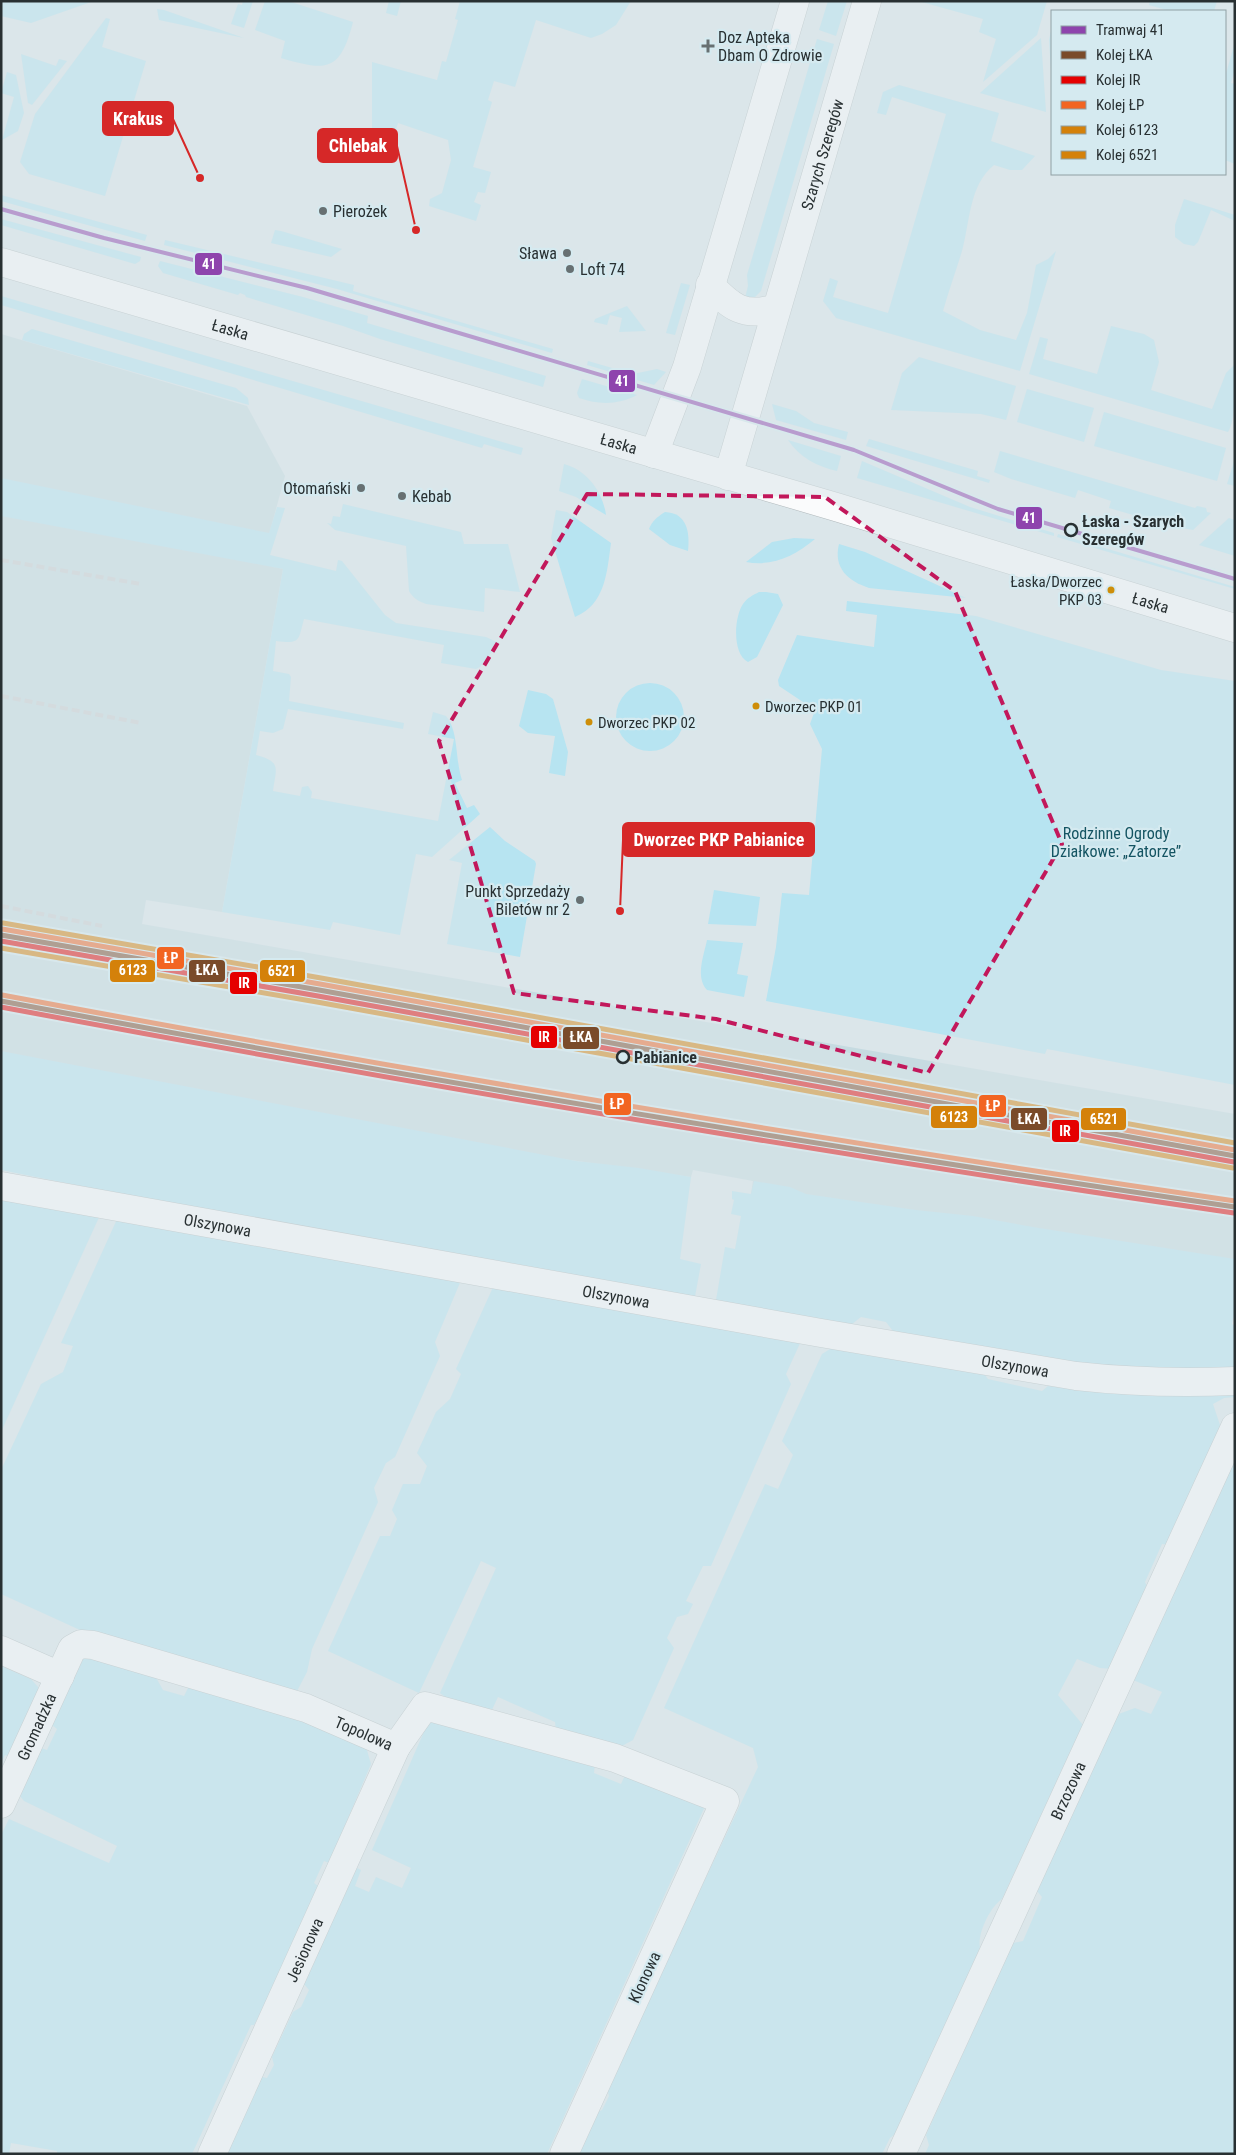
<svg xmlns="http://www.w3.org/2000/svg" width="1236" height="2155" font-family="'Roboto Condensed',sans-serif">
<style>
.built{fill:#c6dbe1}
.green{fill:#b7e4f1}
.lines{fill:none;stroke-linecap:round;stroke-linejoin:round}
.minor-casing{stroke:#b1b9bc;stroke-width:29}
.major-casing{stroke:#b1b9bc;stroke-width:29}
.minor{stroke:#fafbfc;stroke-width:28}
.major{stroke:#fafbfc;stroke-width:28}
.rail{stroke:#cccfd0;stroke-width:4;stroke-dasharray:8 4;stroke-linecap:butt}
.rail-1-casing{stroke:#d5eaf0;stroke-width:9}
.rail-2-casing{stroke:#d5eaf0;stroke-width:9}
.rail-3-casing{stroke:#d5eaf0;stroke-width:9}
.rail-4-casing{stroke:#d5eaf0;stroke-width:9}
.rail-5-casing{stroke:#d5eaf0;stroke-width:9}
.rail-1{stroke:#7a4b2a;stroke-width:5}
.rail-2{stroke:#e50000;stroke-width:5}
.rail-3{stroke:#f26522;stroke-width:5}
.rail-4{stroke:#d4810a;stroke-width:5}
.rail-5{stroke:#d4810a;stroke-width:5}
.tram-1-casing{stroke:#d5eaf0;stroke-width:8}
.tram-1{stroke:#8e44ad;stroke-width:4}
.marked{fill:none;stroke:#c2185b;stroke-width:4;stroke-dasharray:10 6;stroke-linejoin:round}
.poi-dot{fill:#677072;stroke:#d5eaf0;stroke-width:2}
.stop-dot{fill:#d5eaf0;stroke:#283032;stroke-width:2.5}
.bus-dot{fill:#ce8e0a;stroke:#d5eaf0;stroke-width:2}
.labels{text-anchor:middle;stroke-width:4.5;stroke-linejoin:round;paint-order:stroke}
.bus-label{font-size:15px;fill:#283032;stroke:#d5eaf0;text-anchor:start}
.poi-label{font-size:16px;fill:#283032;stroke:#d5eaf0;text-anchor:start}
.street-label{font-size:16px;fill:#283032;stroke:#d5eaf0}
.stop-label{font-size:16px;font-weight:bold;fill:#283032;stroke:#d5eaf0;text-anchor:start}
.park-label{font-size:16px;fill:#145462;stroke:#d5eaf0}
.leader{fill:none;stroke:#d62828;stroke-width:2}
.callout-dot{fill:#d62828;stroke:#d5eaf0;stroke-width:2}
.callout{fill:#d62828;stroke:#d62828;stroke-width:2}
.callout-label{font-size:18px;text-anchor:middle;font-weight:bold;fill:#fff}
.line-badge{stroke:#d5eaf0;stroke-width:2}
.badge-label{font-size:14px;text-anchor:middle;font-weight:bold;fill:#fff}
</style>
<rect width="100%" height="100%" fill="#dbe6ea"/>
<path class="built" d="M1 334 247 406 285 476 261 564 283 569 222 912 146 900 142 924 1235 1114V1307L751 1194 753 1181 693 1170 691 1177 1 1080Z"/>
<g class="green">
<path d="M1 1H94L31 23 1 16Z"/>
<path d="M243 1H253L244 28 231 24 238 4 242 5Z"/>
<path d="M265 1H288L353 22C340 73 326 71 281 58L285 41 255 30Z"/>
<path d="M389 1H401L397 16 386 13Z"/>
<path d="M460 1H631L616 25 602 34 591 38 536 20 515 87 494 81 488 100 492 102 473 167 491 172 485 193 478 192 474 202 481 205 476 221 429 206 430 199 442 193 451 160 448 140 398 123 389 151 372 145V62L437 80 442 61 446 62 458 20 455 19Z"/>
<path d="M828 1H847L836 36 819 30Z"/>
<path d="M918 1H1047L1037 35 983 82 996 39 979 32 983 19Z"/>
<path d="M1150 1H1217L1214 11H1170L1149 5Z"/>
<path d="M157 9 164 10 244 38 159 20Z"/>
<path d="M106 18 110 19 102 47 146 61 105 196 29 174 20 162 35 114Z"/>
<path d="M1051 31 1052 32V87L1049 40Z"/>
<path d="M1041 38 1046 112 980 93Z"/>
<path d="M817 39 834 44 761 291 754 298H745L748 286 747 275Z"/>
<path d="M1235 42V69L1231 83 1235 84V164L1225 160V77Z"/>
<path d="M21 54 56 66 59 59 67 61 32 105 28 103Z"/>
<path d="M7 72 16 75 24 113 18 131 2 140 14 97 1 93Z"/>
<path d="M899 85 999 113 991 141 1035 156 1022 170H1010L994 165C969 185 970 222 962 251 956 271 949 290 943 311L980 330 1016 340 1027 313 1036 265 1048 259 1056 251 1020 371 836 318 823 301 830 278 838 281 833 297 888 313 946 114 892 97 886 115 877 113 883 92Z"/>
<path d="M1 195 147 235 145 241 1 201Z"/>
<path d="M1184 199 1235 215V221L1211 210 1198 242 1194 246 1184 244 1175 237V225Z"/>
<path d="M1 219 141 257 140 261 135 264 1 225Z"/>
<path d="M275 230 281 231 342 249 331 257 271 243Z"/>
<path d="M165 240 354 285 353 291 553 349 552 353 337 289 164 245Z"/>
<path d="M160 261 303 297 368 316 367 323 546 376 543 387 380 339 343 326 246 297 245 295 240 293 238 295 163 273 158 266Z"/>
<path d="M681 283 690 285 675 335 666 333Z"/>
<path d="M1 296 523 448 521 455 484 444 482 448 1 305Z"/>
<path d="M627 306 646 331 619 332 622 318 610 315 607 325 594 322 595 319Z"/>
<path d="M1111 326 1144 334 1154 340 1159 362 1151 390 1212 409 1226 373 1235 364C1235 380 1236 422 1228 432L1029 374 1040 337 1048 339 1043 359 1097 374Z"/>
<path d="M32 329 236 388 248 398 249 405 22 340 24 334Z"/>
<path d="M919 357 1016 386 1006 420 981 414 891 410 902 373Z"/>
<path d="M588 361 633 374 657 369 666 372 654 385 587 365Z"/>
<path d="M582 379 637 395C618 405 599 405 579 398L577 393Z"/>
<path d="M1027 389 1094 408 1084 442 1017 422Z"/>
<path d="M772 404 796 411 814 423 848 432 846 440 776 420Z"/>
<path d="M1104 412 1226 448 1217 481 1094 446Z"/>
<path d="M869 439 978 471 977 476 990 480 989 483 866 446Z"/>
<path d="M788 440 841 456 837 471C818 467 799 457 788 440Z"/>
<path d="M1000 451 1195 508 1197 506 1206 508 1207 512 1211 513 1193 530 1171 526 1109 508 1111 501 1078 490 1075 498 1011 479 994 472Z"/>
<path d="M1235 458V486L1227 484Z"/>
<path d="M862 461 970 507 1054 533V536L857 478Z"/>
<path d="M564 464C587 470 603 492 606 515L576 497 559 491Z"/>
<path d="M1 478 269 533 277 507 285 508 270 555 336 571 338 560 342 561 385 615 396 623 486 637 499 643 480 667 476 669 441 663 444 645 304 619C298 641 301 644 276 641L273 671 289 674 291 677 289 701 404 723 403 729 288 709 283 729 273 733 260 731 256 755C282 762 276 768 273 791L300 796 302 787 308 786 312 792 311 798 438 821 454 739 428 734 433 712 446 716C459 731 455 760 462 780L455 783 467 808 474 805 480 814 432 857 416 854 400 935 333 922 330 930 222 912 283 569 1 516Z"/>
<path d="M343 504 461 532 464 544H508L520 592 485 588 484 612 426 604C418 601 413 598 409 591L406 546 335 530 327 523 331 524 333 516 340 517Z"/>
<path d="M556 510 567 512 611 543C607 571 606 604 575 617L551 538Z"/>
<path d="M665 512C687 513 690 532 688 551L670 545 649 529C652 521 657 517 665 512Z"/>
<path d="M1229 518 1235 520V556L1199 545Z"/>
<path d="M1058 534 1235 587V589L1057 537Z"/>
<path d="M794 538 815 539C795 556 772 567 746 562L772 542Z"/>
<path d="M839 544 865 552 966 598 869 588C848 581 833 568 839 544Z"/>
<path d="M759 592H766L778 594 783 605 757 657 748 662C732 654 734 617 743 604 747 598 753 595 759 592Z"/>
<path d="M847 601 976 616 1161 670 1235 681V1085L1047 1049 1045 1054 766 1001 776 947 782 893 809 895 822 749 810 724 815 710 779 686 778 680 797 635 874 647 877 615 846 611Z"/>
<circle cx="650" cy="717" r="34"/>
<path d="M528 690 546 694 553 699 568 752 565 776 549 773 555 736 528 733 519 726Z"/>
<path d="M490 827 505 841 535 861 536 864 520 957 447 944 462 863 449 860Z"/>
<path d="M714 890 760 897 756 926 708 924Z"/>
<path d="M707 940 743 943 737 974 748 976 744 997 707 990C695 977 704 955 707 940Z"/>
<path d="M1 1051 576 1161 639 1168 691 1177 680 1259 701 1264 694 1302C607 1278 517 1264 428 1249 286 1223 143 1199 1 1170Z"/>
<path d="M754 1181 790 1187 806 1194 916 1210 973 1216 1033 1227 1235 1259V1310L1232 1324 1235 1326V1371L1116 1370 896 1335 886 1322 861 1317 847 1328 715 1306 725 1247 735 1249 741 1216 731 1214 734 1200 732 1199V1191L751 1194Z"/>
<path d="M1 1196 101 1213 1 1432Z"/>
<path d="M118 1217 462 1278 435 1342 440 1356 395 1457 386 1463 374 1488 378 1502 312 1649 307 1672 296 1693 80 1630 1 1594V1470L41 1384 63 1372 73 1346 61 1343Z"/>
<path d="M494 1285 597 1303 596 1307 609 1309 611 1306 802 1339 786 1374 791 1384 711 1566H703L686 1601 693 1604 688 1614 677 1617 667 1638 674 1648 633 1740 620 1747 556 1730 555 1722 498 1697 490 1714 453 1703 440 1693 496 1568 481 1561 419 1693 328 1651 380 1536H390L397 1519 392 1510 403 1484H420L427 1466 417 1453 436 1412 450 1399 461 1374 456 1369Z"/>
<path d="M835 1346 981 1370 988 1379 1042 1391 1048 1386 1093 1392 1233 1391 1235 1397 1224 1398 1213 1404 1221 1428 1170 1545 1162 1544 1145 1582 1150 1592 1114 1669 1100 1668 1077 1659 1058 1695 1083 1725 1002 1899C990 1907 977 1934 980 1948L895 2134 890 2138 882 2154H576L595 2113 602 2110 609 2096 607 2088 758 1767 753 1748 664 1708 765 1484 778 1489 793 1455 782 1441 822 1354Z"/>
<path d="M1235 1444V2154H925L929 2145 926 2135 1013 1943 1023 1941 1042 1897 1037 1891 1116 1715 1135 1708 1151 1714 1162 1692 1133 1680 1217 1500 1211 1496Z"/>
<path d="M86 1653 154 1674 163 1690 184 1696 190 1684 277 1708 366 1747 371 1764 329 1863 324 1861 314 1883 318 1886 264 2007 254 2025H251L192 2154H57V2151L11 2143 9 2154H1V1835L9 1819 109 1863 117 1846 24 1801 20 1796 41 1748 47 1750 57 1729 52 1725Z"/>
<path d="M1 1666 31 1679 38 1687V1692L18 1740 7 1756 5 1755 1 1763Z"/>
<path d="M432 1721 595 1763 594 1773 621 1784 627 1771 706 1804 547 2154H227L262 2077 267 2078 274 2065 272 2057 293 2012 301 2007 309 1990 304 1984 357 1868 361 1870 355 1886 369 1892 376 1877 402 1888 411 1868 372 1850 427 1725Z"/>
</g>
<g class="lines">
<g class="minor-casing">
<g id="minor">
<path d="M710 285C731 307 744 318 776 308"/>
<path d="M654 454 687 367 795 1"/>
<path id="s1" d="M728 476 867 1"/>
<path id="s2" d="M1 1186 821 1333 1076 1376C1129 1382 1182 1383 1235 1381"/>
<path d="M1 1650 60 1676"/>
<path id="s3" d="M1 1804 72 1649 81 1644 93 1645 306 1708 396 1747 425 1706 615 1758 725 1801 564 2154"/>
<path id="s4" d="M212 2154 396 1747"/>
<path id="s5" d="M901 2154 1235 1427"/>
</g>
</g>
<g class="major-casing">
<g id="major">
<path id="s6" d="M1 262 836 507 1235 628"/>
</g>
</g>
<use href="#minor" class="minor"/>
<use href="#major" class="major"/>
<g class="rail">
<path d="M1 560 141 584"/>
<path d="M1 696 141 723"/>
<path d="M1 906 102 926"/>
</g>
<g class="rail-1-casing">
<g id="rail-1">
<path d="M1 935 319 990 1235 1156"/>
<path d="M1 1001C411 1078 822 1147 1235 1207"/>
</g>
</g>
<g class="rail-2-casing">
<g id="rail-2">
<path d="M1 941 318 996 1234 1162"/>
<path d="M1 1007C411 1084 822 1153 1234 1213"/>
</g>
</g>
<g class="rail-3-casing">
<g id="rail-3">
<path d="M2 929 320 984 1235 1150"/>
<path d="M2 995C412 1072 822 1140 1235 1201"/>
</g>
</g>
<g class="rail-4-casing">
<path id="rail-4" d="M1 948 317 1002 1233 1168"/>
</g>
<g class="rail-5-casing">
<path id="rail-5" d="M3 923 321 978 1235 1143"/>
</g>
<use href="#rail-1" class="rail-1"/>
<use href="#rail-2" class="rail-2"/>
<use href="#rail-3" class="rail-3"/>
<use href="#rail-4" class="rail-4"/>
<use href="#rail-5" class="rail-5"/>
<g class="tram-1-casing">
<path id="tram-1" d="M1 209 104 238 307 288 854 450 998 509 1235 579"/>
</g>
<use href="#tram-1" class="tram-1"/>
</g>
<path d="M0 0H1236V2155H0ZM587 494 825 497 955 591 1062 844 928 1073 716 1019 514 993 439 741Z" fill="#dbe6ea" fill-opacity=".55" fill-rule="evenodd"/>
<path class="marked" d="M587 494 825 497 955 591 1062 844 928 1073 716 1019 514 993 439 741Z"/>
<g class="poi-dot">
<path d="M705.5 38.5h5v5h5v5h-5v5h-5v-5h-5v-5h5z"/>
<circle cx="323" cy="211" r="5"/>
<circle cx="567" cy="253" r="5"/>
<circle cx="570" cy="269" r="5"/>
<circle cx="361" cy="488" r="5"/>
<circle cx="402" cy="496" r="5"/>
<circle cx="580" cy="900" r="5"/>
</g>
<g class="stop-dot">
<circle cx="1071" cy="530" r="6"/>
<circle cx="623" cy="1057" r="6"/>
</g>
<g class="bus-dot">
<circle cx="1111" cy="590" r="4.5"/>
<circle cx="756" cy="706" r="4.5"/>
<circle cx="589" cy="722" r="4.5"/>
</g>
<g class="labels">
<g class="bus-label">
<text x="1102" y="587" text-anchor="end">Łaska/Dworzec<tspan x="1102" dy="18">PKP 03</tspan></text>
<text x="765" y="712">Dworzec PKP 01</text>
<text x="598" y="728">Dworzec PKP 02</text>
</g>
<g class="poi-label">
<text x="718" y="43">Doz Apteka<tspan x="718" dy="18">Dbam O Zdrowie</tspan></text>
<text x="333" y="217">Pierożek</text>
<text x="557" y="259" text-anchor="end">Sława</text>
<text x="580" y="275">Loft 74</text>
<text x="351" y="494" text-anchor="end">Otomański</text>
<text x="412" y="502">Kebab</text>
<text x="570" y="897" text-anchor="end">Punkt Sprzedaży<tspan x="570" dy="18">Biletów nr 2</tspan></text>
</g>
<g class="street-label">
<text dy="6" stroke="none"><textPath href="#s1" startOffset="335">Szarych Szeregów</textPath></text>
<text dy="6" stroke="none"><textPath href="#s6" startOffset="239">Łaska</textPath></text>
<text dy="6" stroke="none"><textPath href="#s6" startOffset="644">Łaska</textPath></text>
<text dy="6" stroke="none"><textPath href="#s6" startOffset="1199">Łaska</textPath></text>
<text dy="6" stroke="none"><textPath href="#s2" startOffset="220">Olszynowa</textPath></text>
<text dy="6" stroke="none"><textPath href="#s2" startOffset="625">Olszynowa</textPath></text>
<text dy="6" stroke="none"><textPath href="#s2" startOffset="1030">Olszynowa</textPath></text>
<text dy="6" stroke="none"><textPath href="#s3" startOffset="85">Gromadzka</textPath></text>
<text dy="6" stroke="none"><textPath href="#s3" startOffset="478">Topolowa</textPath></text>
<text dy="6" stroke="none"><textPath href="#s5" startOffset="400">Brzozowa</textPath></text>
<text dy="6" stroke="none"><textPath href="#s4" startOffset="224">Jesionowa</textPath></text>
<text transform="translate(644 1977) rotate(-65)" y="6">Klonowa</text>
</g>
<g class="stop-label">
<text x="1082" y="527">Łaska - Szarych<tspan x="1082" dy="18">Szeregów</tspan></text>
<text x="634" y="1063">Pabianice</text>
</g>
<g class="park-label">
<text x="1116" y="839">Rodzinne Ogrody<tspan x="1116" dy="18">Działkowe: „Zatorze”</tspan></text>
</g>
</g>
<path class="leader" d="M200 178L173 119M416 230L397 146M620 911L623 840"/>
<g class="callout-dot">
<circle cx="200" cy="178" r="5"/>
<circle cx="416" cy="230" r="5"/>
<circle cx="620" cy="911" r="5"/>
</g>
<g class="callout">
<rect x="103" y="102" width="70" height="33" rx="5"/>
<rect x="318" y="129" width="79" height="33" rx="5"/>
<rect x="623" y="823" width="191" height="33" rx="5"/>
</g>
<g class="callout-label">
<text x="138" y="125">Krakus</text>
<text x="358" y="152">Chlebak</text>
<text x="719" y="846">Dworzec PKP Pabianice</text>
</g>
<g class="line-badge">
<rect x="194" y="252" width="29" height="24" rx="5" fill="#8e44ad"/>
<rect x="608" y="369" width="28" height="24" rx="5" fill="#8e44ad"/>
<rect x="1015" y="506" width="28" height="24" rx="5" fill="#8e44ad"/>
<rect x="156" y="946" width="29" height="24" rx="5" fill="#f26522"/>
<rect x="109" y="959" width="47" height="24" rx="5" fill="#d4810a"/>
<rect x="188" y="959" width="38" height="24" rx="5" fill="#7a4b2a"/>
<rect x="259" y="959" width="47" height="24" rx="5" fill="#d4810a"/>
<rect x="229" y="971" width="29" height="24" rx="5" fill="#e50000"/>
<rect x="530" y="1025" width="28" height="24" rx="5" fill="#e50000"/>
<rect x="562" y="1026" width="38" height="24" rx="5" fill="#7a4b2a"/>
<rect x="603" y="1092" width="29" height="24" rx="5" fill="#f26522"/>
<rect x="978" y="1094" width="29" height="24" rx="5" fill="#f26522"/>
<rect x="930" y="1105" width="48" height="24" rx="5" fill="#d4810a"/>
<rect x="1010" y="1107" width="38" height="24" rx="5" fill="#7a4b2a"/>
<rect x="1080" y="1107" width="47" height="24" rx="5" fill="#d4810a"/>
<rect x="1051" y="1119" width="29" height="24" rx="5" fill="#e50000"/>
</g>
<g class="badge-label">
<text x="209" y="269">41</text>
<text x="622" y="386">41</text>
<text x="1029" y="523">41</text>
<text x="171" y="963">ŁP</text>
<text x="133" y="975">6123</text>
<text x="207" y="975">ŁKA</text>
<text x="282" y="976">6521</text>
<text x="244" y="988">IR</text>
<text x="544" y="1042">IR</text>
<text x="581" y="1042">ŁKA</text>
<text x="617" y="1109">ŁP</text>
<text x="993" y="1111">ŁP</text>
<text x="954" y="1122">6123</text>
<text x="1029" y="1124">ŁKA</text>
<text x="1104" y="1124">6521</text>
<text x="1065" y="1136">IR</text>
</g>
<rect width="1236" height="2155" fill="none" stroke="#283032" stroke-width="5"/>
<rect x="1051" y="10" width="175" height="165" fill="#d5eaf0" stroke="#90a0a4"/>
<rect x="1061" y="26" width="25" height="8" fill="#8e44ad" stroke="#90a0a4"/>
<text x="1096" y="35" font-size="15" fill="#283032">Tramwaj 41</text>
<rect x="1061" y="51" width="25" height="8" fill="#7a4b2a" stroke="#90a0a4"/>
<text x="1096" y="60" font-size="15" fill="#283032">Kolej ŁKA</text>
<rect x="1061" y="76" width="25" height="8" fill="#e50000" stroke="#90a0a4"/>
<text x="1096" y="85" font-size="15" fill="#283032">Kolej IR</text>
<rect x="1061" y="101" width="25" height="8" fill="#f26522" stroke="#90a0a4"/>
<text x="1096" y="110" font-size="15" fill="#283032">Kolej ŁP</text>
<rect x="1061" y="126" width="25" height="8" fill="#d4810a" stroke="#90a0a4"/>
<text x="1096" y="135" font-size="15" fill="#283032">Kolej 6123</text>
<rect x="1061" y="151" width="25" height="8" fill="#d4810a" stroke="#90a0a4"/>
<text x="1096" y="160" font-size="15" fill="#283032">Kolej 6521</text>
</svg>
